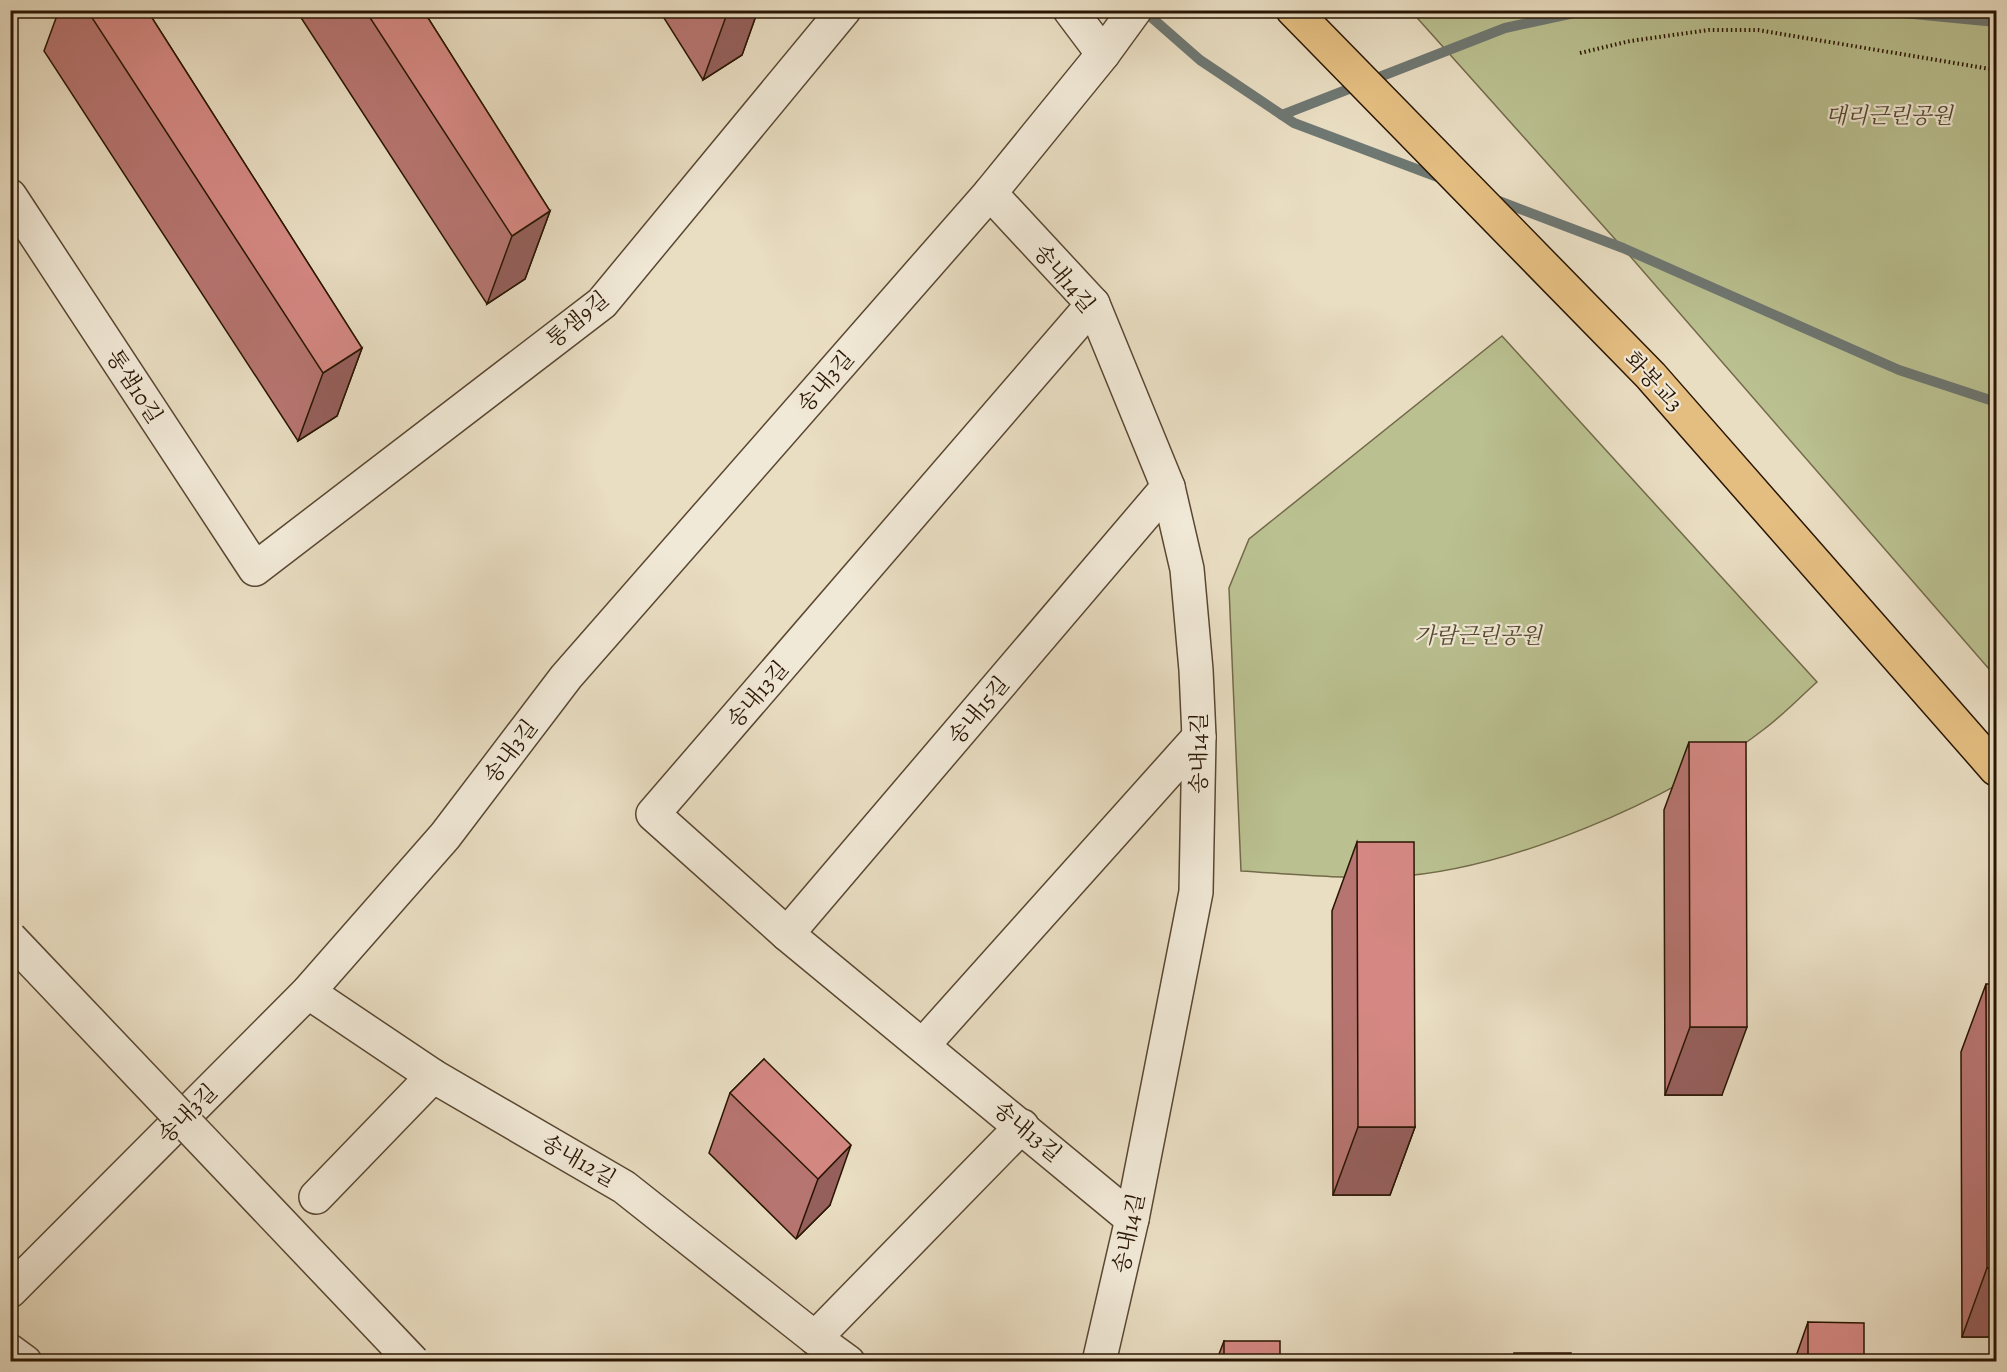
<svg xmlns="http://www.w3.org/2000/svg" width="2007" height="1372" font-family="Alegreya,'Noto Serif KR',serif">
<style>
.green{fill:#bac090;stroke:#726a49;stroke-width:1.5}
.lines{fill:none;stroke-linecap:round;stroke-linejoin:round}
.stream{stroke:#6e7772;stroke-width:10}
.minor-casing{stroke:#594732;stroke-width:36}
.major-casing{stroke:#291502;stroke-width:36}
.path{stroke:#291502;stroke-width:4;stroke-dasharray:1.5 3;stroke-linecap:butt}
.minor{stroke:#f1e9d7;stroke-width:33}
.major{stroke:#e4be81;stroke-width:33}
.minor-bridge-casing{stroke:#594732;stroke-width:36;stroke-linecap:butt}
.minor-bridge{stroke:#f1e9d7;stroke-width:33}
.wall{fill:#b77571;stroke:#291502;stroke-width:1.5}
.shaded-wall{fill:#955f5c;stroke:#291502;stroke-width:1.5}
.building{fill:#d58883;stroke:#291502;stroke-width:1.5}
.labels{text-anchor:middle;stroke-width:4.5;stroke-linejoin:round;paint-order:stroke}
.park-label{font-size:22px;font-style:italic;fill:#54482d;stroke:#f1e9d7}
.street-label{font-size:22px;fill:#291502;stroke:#f1e9d7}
</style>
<rect width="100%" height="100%" fill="#e9ddc2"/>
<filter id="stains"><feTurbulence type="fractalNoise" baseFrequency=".00333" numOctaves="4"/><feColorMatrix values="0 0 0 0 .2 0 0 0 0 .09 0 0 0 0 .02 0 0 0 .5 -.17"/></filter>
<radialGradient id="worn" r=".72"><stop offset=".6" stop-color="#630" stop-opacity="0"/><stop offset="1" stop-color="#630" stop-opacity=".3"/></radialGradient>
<g class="green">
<path d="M1411 11H1996V677L1623 248Z"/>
<path d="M1502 336 1817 682C1799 698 1782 716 1763 730 1671 801 1507 871 1391 877 1341 879 1290 874 1241 871L1229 588 1249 539Z"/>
</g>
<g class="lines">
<g class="stream">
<path d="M1143 10 1200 60 1294 123 1443 179"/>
<path d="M1872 10 1996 22"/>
<path d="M1282 115 1505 28 1588 10"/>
<path d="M1491 198 1623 248 1899 370 1996 402"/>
</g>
<g class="minor-casing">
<g id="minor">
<path d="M1103 54 1135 10"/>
<path d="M990 193 1093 304 1168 487 1187 569 1196 670 1199 737 1196 892 1132 1219 1099 1362"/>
<path d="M10 196 255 569 602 303 844 10"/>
<path d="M1093 304 653 814 787 934 1132 1219"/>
<path d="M787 934 1168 487"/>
<path d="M308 992 433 1076 624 1187 815 1338 848 1362"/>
<path d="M924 1044 1199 737"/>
<path d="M316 1197 433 1076"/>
<path d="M10 1291 308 992 445 836 566 677 990 193 1103 54 1070 10"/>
<path d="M815 1338 1022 1126"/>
<path d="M10 1351 25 1362"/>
</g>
</g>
<g class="major-casing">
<path id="major" d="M1293 10 1651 376 1996 769"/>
</g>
<path class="path" d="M1580 53 1630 41 1709 30H1758L1996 70"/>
<use href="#minor" class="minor"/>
<use href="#major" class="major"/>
<g class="minor-bridge-casing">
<path id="minor-bridge" d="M10 938 413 1362"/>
</g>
<use href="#minor-bridge" class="minor-bridge"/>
</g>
<g class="wall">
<path d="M59 10H147L362 348 337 416 298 441 44 51Z"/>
<path d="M296 10H423L550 211 525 279 487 304Z"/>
<path d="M659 10H758L742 55 703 80Z"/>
<path d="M1689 742 1722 1095H1665L1664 810Z"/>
<path d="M1357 842 1415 1127 1390 1195H1333L1332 911Z"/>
<path d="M1986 984 1996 1337H1962L1961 1052Z"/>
<path d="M764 1059 830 1205 796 1239 709 1153 730 1093Z"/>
<path d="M1808 1322 1864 1362H1794Z"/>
<path d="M1224 1341 1280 1362H1216Z"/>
</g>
<g class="shaded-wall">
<path d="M729 10H758L742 55 703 80 728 11Z"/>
<path d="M550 211 525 279 487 304 512 236Z"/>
<path d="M362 348 337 416 298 441 323 373Z"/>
<path d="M1690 1027H1747L1722 1095H1665Z"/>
<path d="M1358 1127H1415L1390 1195H1333Z"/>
<path d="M851 1145 830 1205 796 1239 818 1179Z"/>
<path d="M1987 1268H1996V1337H1962Z"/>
</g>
<g class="building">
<path d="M87 10H147L362 348 323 373Z"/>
<path d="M365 10H423L550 211 512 236Z"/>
<path d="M1689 742H1746L1747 1027H1690Z"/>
<path d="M1357 842H1414L1415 1127H1358Z"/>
<path d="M1986 984H1996V1268H1987Z"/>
<path d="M764 1059 851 1145 818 1179 730 1093Z"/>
<path d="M1808 1322 1864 1323V1362H1808Z"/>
<rect x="1224" y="1341" width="56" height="21"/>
<rect x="1514" y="1353" width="57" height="9"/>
</g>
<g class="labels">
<g class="park-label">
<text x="1889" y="123">대리근린공원</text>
<text x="1478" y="643">가람근린공원</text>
</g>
<g class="street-label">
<text transform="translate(1065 278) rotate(50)" y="8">송내14길</text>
<text transform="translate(577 319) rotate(-40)" y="8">통샘9길</text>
<text transform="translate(825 381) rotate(-49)" y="8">송내3길</text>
<text transform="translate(1654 381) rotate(47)" y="8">화봉교3</text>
<text transform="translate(135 386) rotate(57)" y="8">통샘10길</text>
<text transform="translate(757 694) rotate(-49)" y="8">송내13길</text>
<text transform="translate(978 710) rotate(-50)" y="8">송내15길</text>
<text transform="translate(510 751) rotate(-53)" y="8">송내3길</text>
<text transform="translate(1198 753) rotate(-90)" y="8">송내14길</text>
<text transform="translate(187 1113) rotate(-45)" y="8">송내3길</text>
<text transform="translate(1028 1131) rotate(40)" y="8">송내13길</text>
<text transform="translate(579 1160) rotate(30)" y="8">송내12길</text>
<text transform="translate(1128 1233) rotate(-78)" y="8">송내14길</text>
</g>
</g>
<rect width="2007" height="1372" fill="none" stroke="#e9ddc2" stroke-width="36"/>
<rect x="12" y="12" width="1983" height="1348" fill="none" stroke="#291502" stroke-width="3"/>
<rect x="18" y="18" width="1971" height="1336" fill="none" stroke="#291502" stroke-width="1.5"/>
<rect width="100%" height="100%" filter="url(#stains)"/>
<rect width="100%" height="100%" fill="url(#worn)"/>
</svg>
